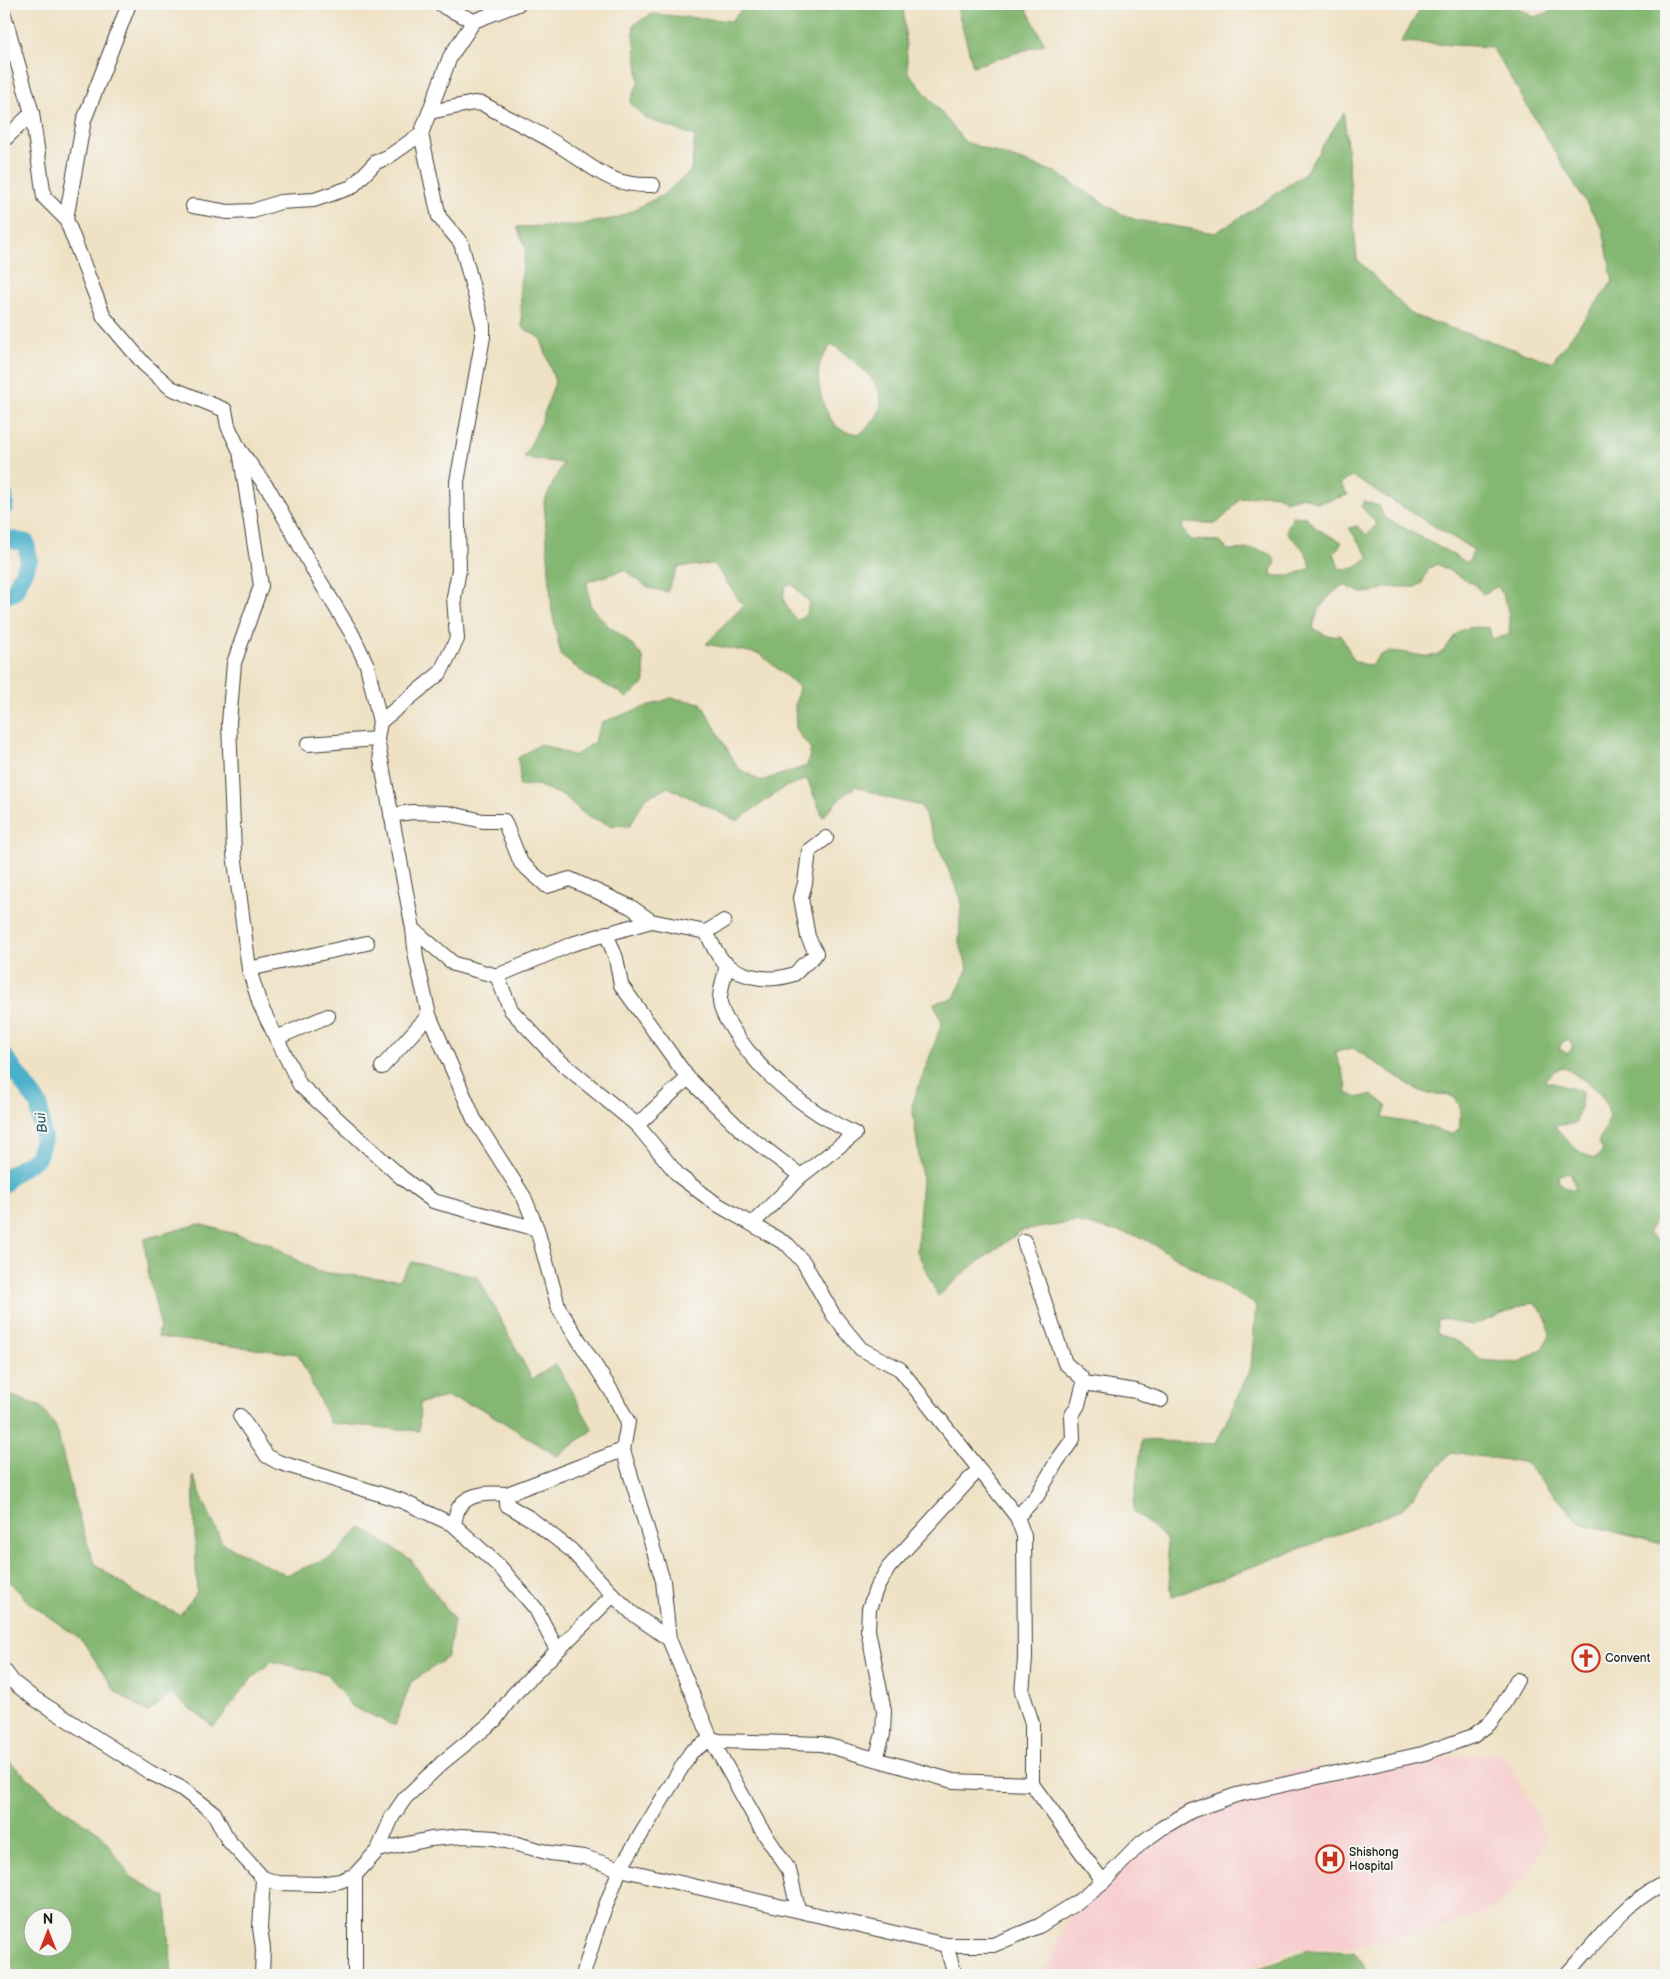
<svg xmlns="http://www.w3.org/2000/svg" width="1670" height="1979" font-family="'Balsamiq Sans',sans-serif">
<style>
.built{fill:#f7cfd0}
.forest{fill:#84b772;stroke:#506a47;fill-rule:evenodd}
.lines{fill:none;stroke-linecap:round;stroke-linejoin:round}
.river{stroke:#4bb1ca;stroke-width:18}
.minor-casing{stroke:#3c3a35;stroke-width:16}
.minor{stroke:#fff;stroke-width:14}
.labels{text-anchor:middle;stroke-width:4;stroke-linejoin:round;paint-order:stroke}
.poi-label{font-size:12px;fill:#1c1c1c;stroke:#f6f6f2;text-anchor:start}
.water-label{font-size:14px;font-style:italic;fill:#315f6a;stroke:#f6f6f2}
</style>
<rect width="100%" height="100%" fill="#f6f6f2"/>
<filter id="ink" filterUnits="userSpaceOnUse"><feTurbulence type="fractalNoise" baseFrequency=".02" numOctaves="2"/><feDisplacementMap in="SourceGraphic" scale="10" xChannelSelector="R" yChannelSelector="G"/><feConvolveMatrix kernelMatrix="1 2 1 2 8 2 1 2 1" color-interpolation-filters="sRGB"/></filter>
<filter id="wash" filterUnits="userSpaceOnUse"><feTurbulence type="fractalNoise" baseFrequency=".0096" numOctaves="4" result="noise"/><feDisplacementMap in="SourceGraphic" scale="20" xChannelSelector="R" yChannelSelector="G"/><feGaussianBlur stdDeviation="1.12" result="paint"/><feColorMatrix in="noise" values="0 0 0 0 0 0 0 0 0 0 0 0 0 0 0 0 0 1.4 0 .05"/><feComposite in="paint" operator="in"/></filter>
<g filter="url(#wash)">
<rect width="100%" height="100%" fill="#efe1c4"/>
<path class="built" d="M1503 1753 1531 1806 1547 1841 1528 1872 1497 1907 1466 1921 1363 1946 1294 1950 1253 1967 1248 1975H1045L1066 1921 1136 1847 1192 1803 1297 1770Z"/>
<g class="forest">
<path d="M747 4H903L908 72 965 142 1055 172 1116 211 1136 220 1215 233 1257 207 1304 174 1344 113 1357 259 1412 315 1552 362 1613 281 1603 229 1578 190 1492 47 1401 42 1423 4H1513L1534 17 1549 12 1557 4H1666V1212L1659 1213 1648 1234 1666 1246V1545L1580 1523 1524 1462 1451 1453 1401 1510 1172 1597 1166 1538 1133 1511 1142 1440 1216 1444 1251 1368 1256 1305 1141 1237 1076 1222 1021 1231 967 1270 938 1296 917 1251 922 1178 912 1105 942 1023 934 1003 954 998 968 968 959 943 961 899 921 806 884 797 856 786 837 801 823 817 807 779 785 787 737 821 668 787 645 798 630 826 609 825 584 814 564 796 537 785 519 786 520 776 518 758 540 744 575 756 594 742 602 722 671 698 701 703 738 768 761 781 807 766 811 749 796 730 795 706 799 687 760 654 706 644 743 606 714 564 678 567 667 592 649 588 624 570 587 582 590 605 606 624 626 639 643 657 645 682 627 698 616 690 591 678 561 656 552 611 544 502 563 463 524 458 541 423 555 382 541 339 522 327 520 285 526 248 517 227 578 225 617 218 663 195 691 171 695 136 645 118 630 102 639 81 633 25 652 14 731 21ZM832 344C850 358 893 386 878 414 874 422 866 428 860 434 855 433 849 433 844 431 824 423 813 378 821 360 824 355 828 349 832 344ZM1353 477 1474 550 1468 563 1384 517 1379 506 1364 501 1361 506 1377 524 1367 535 1357 526 1349 528 1369 557 1354 568 1339 569 1334 553 1342 542 1317 529 1306 517 1293 516 1286 532C1297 542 1309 552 1311 568L1290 576H1272L1271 570 1276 563 1272 555 1257 549 1228 550 1219 541 1190 540 1183 530 1182 523H1217L1230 511 1239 499 1267 494 1277 495 1286 501 1303 496 1318 503 1348 495 1340 483ZM1437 564 1474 584 1483 594 1498 586C1507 603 1511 616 1509 635L1492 639 1489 628C1477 627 1463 625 1454 637 1449 643 1446 650 1439 654 1424 662 1398 645 1381 655 1377 657 1374 663 1370 666L1354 661 1341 635 1328 636 1313 629C1316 609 1327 596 1343 585L1362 593 1374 592 1387 587H1416L1422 583 1429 568ZM787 585H793L809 602 807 614 797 621C789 611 778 598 787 585ZM1568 1040 1573 1046 1568 1054 1559 1049 1562 1042ZM1353 1048 1416 1089 1429 1094H1443L1454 1097 1460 1106V1128L1452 1134 1418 1124 1383 1118 1387 1106 1372 1094 1361 1097 1347 1094 1346 1082 1335 1052ZM1562 1067C1570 1070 1576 1075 1582 1079 1608 1097 1618 1114 1598 1142L1603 1150C1593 1173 1563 1136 1555 1126L1576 1123C1577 1113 1583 1102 1582 1092L1575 1089 1545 1081 1554 1071ZM1568 1172 1571 1174 1576 1190C1568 1191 1563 1186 1558 1180L1560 1175ZM1532 1302 1540 1309 1547 1319 1550 1335 1542 1349 1518 1363 1481 1360 1462 1344 1436 1332 1438 1321 1444 1319 1472 1326Z"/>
<path d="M956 4H1024L1045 44 973 66Z"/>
<path d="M199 1224 268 1243 318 1272 399 1280 412 1262 478 1277 532 1379 556 1364 593 1430 557 1456 481 1408 447 1397 420 1403 419 1431 330 1423 298 1354 158 1337 160 1324 148 1271 144 1239Z"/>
<path d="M4 1393 40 1406 56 1427 76 1508 94 1563 139 1596 180 1615 197 1591 193 1476 222 1543 286 1575 334 1556 360 1527 411 1560 454 1620 448 1657 411 1682 395 1726 351 1706 328 1675 272 1661 251 1679 214 1727 171 1694 148 1712 116 1692 82 1640 29 1603 4 1575Z"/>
<path d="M4 1757 66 1811 100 1833 130 1876 166 1898 172 1975H4ZM62 1916V1946H32V1916Z"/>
<path d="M1308 1950 1354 1952 1369 1975H1253L1257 1968Z"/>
</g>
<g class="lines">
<g class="river">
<path d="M4 496 5 506H4"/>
<path d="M4 542 9 539 26 543 29 560 14 592 4 596"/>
<path d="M4 1056 39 1105 43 1140 37 1158 9 1176 4 1184"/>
</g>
</g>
</g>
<g filter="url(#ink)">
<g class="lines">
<g class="minor-casing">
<g id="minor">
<path d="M441 4 446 8 474 21"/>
<path d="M4 15 32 113 44 197 66 219 104 317 144 364 171 388 225 410 228 426 239 449 271 493 315 573 351 632 367 665 380 722 377 739 413 929 416 958 429 1015 474 1119 524 1197 537 1229 559 1309 612 1392 628 1422 623 1450 507 1494V1505L531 1519 571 1550 613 1595 632 1613 669 1639 711 1739 760 1827 789 1870 798 1909"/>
<path d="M430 112 474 103 483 104C507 118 533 129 557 144 593 166 608 187 653 185"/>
<path d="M4 140 32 113"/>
<path d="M193 206 228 212 253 211 280 202 314 200 352 187 376 162 388 157 421 134"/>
<path d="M66 219 84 120 129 4"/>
<path d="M240 451 261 586 234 663 229 723 234 853 249 969 260 1005 300 1085 401 1177 433 1201 537 1229"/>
<path d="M380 722 440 673 457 639 454 597 459 570 457 482 483 337V325L461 243 439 217 421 134 450 57 474 21 518 4"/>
<path d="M308 744 377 739"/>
<path d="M391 815 412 812 447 813 483 821H504L521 863 547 886 570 879 631 907 651 921"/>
<path d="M413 929 454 964 497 976 511 1010 556 1058 637 1125 679 1176 715 1203 788 1245 804 1263 834 1316 861 1349 900 1369 1017 1517 1024 1536 1025 1659 1022 1692 1032 1723V1784L1103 1882"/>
<path d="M706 932C712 943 717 957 727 965 746 979 772 982 794 974 798 972 799 969 802 966 808 961 812 960 816 953L808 937 801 898 805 883 809 851 826 838"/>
<path d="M606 933 616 958 621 985 688 1078 743 1132 801 1176"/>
<path d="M727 964C725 976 719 991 720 1002 721 1013 728 1022 733 1030 762 1076 807 1111 855 1134L801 1176 752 1224"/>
<path d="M249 969 367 943"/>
<path d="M497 976 572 944 651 921 706 932 724 921"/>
<path d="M276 1038 328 1016"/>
<path d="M382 1067 429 1015"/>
<path d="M637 1125 688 1078"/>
<path d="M1084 1383 1136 1391 1161 1400"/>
<path d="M240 1416 267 1456 278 1462 402 1501 454 1525 500 1567 536 1609 557 1650"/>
<path d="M623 1450 663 1581 669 1639"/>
<path d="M1017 1517 1037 1496 1057 1461 1073 1439 1072 1415 1078 1405 1084 1383 1081 1377 1065 1363 1024 1241"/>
<path d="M454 1525C455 1520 456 1513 458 1509 467 1492 491 1493 507 1494"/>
<path d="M4 1670 13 1682 32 1697 151 1773 181 1788 214 1813 228 1840 263 1878 278 1883 320 1884 340 1881 355 1875 378 1850 392 1817 405 1798 443 1762 495 1720 513 1695 613 1595"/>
<path d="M876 1759 883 1734 884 1711 868 1630 869 1609 876 1589 889 1567 978 1470"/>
<path d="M378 1850 431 1839 462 1836 495 1838 550 1853 584 1857 620 1869 946 1945H993L1039 1926 1076 1903 1103 1882 1141 1843 1162 1828 1191 1811 1236 1795 1422 1754 1473 1736 1489 1724 1500 1710 1517 1680"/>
<path d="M355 1875V1975"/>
<path d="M946 1945 955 1975"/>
<path d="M262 1975 263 1949 260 1928 263 1878"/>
<path d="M583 1975 598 1926 620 1869 691 1752 711 1739 720 1741 822 1744 953 1781 1032 1784"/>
<path d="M1566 1975C1593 1946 1629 1897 1666 1883"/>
</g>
</g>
<use href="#minor" class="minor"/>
</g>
</g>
<defs>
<g id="church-ring" transform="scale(1.4375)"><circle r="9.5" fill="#f6f6f2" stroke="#c8321e" stroke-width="1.5"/><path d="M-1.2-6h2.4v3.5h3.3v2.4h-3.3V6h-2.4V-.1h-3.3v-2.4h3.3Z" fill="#c8321e"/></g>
<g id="hospital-ring" transform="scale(1.4375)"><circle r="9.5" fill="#f6f6f2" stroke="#c8321e" stroke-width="1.5"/><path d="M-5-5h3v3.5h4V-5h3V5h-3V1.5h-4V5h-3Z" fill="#c8321e"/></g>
</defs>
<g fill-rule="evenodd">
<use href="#church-ring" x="1586" y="1658"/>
<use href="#hospital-ring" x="1330" y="1859"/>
</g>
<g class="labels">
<g class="poi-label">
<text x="1605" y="1662">Convent</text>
<text x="1349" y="1856">Shishong<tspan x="1349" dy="14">Hospital</tspan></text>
</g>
<g class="water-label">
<text transform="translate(41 1123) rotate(-97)" y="5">Bui</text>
</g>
</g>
<rect width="1670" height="1979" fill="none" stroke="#f6f6f2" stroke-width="20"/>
<g transform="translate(48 1932)"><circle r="24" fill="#f6f6f2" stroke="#9f9f9c"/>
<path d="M0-4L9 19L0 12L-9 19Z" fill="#c8321e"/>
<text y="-8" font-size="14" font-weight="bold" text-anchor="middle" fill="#1c1c1c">N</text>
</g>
</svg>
